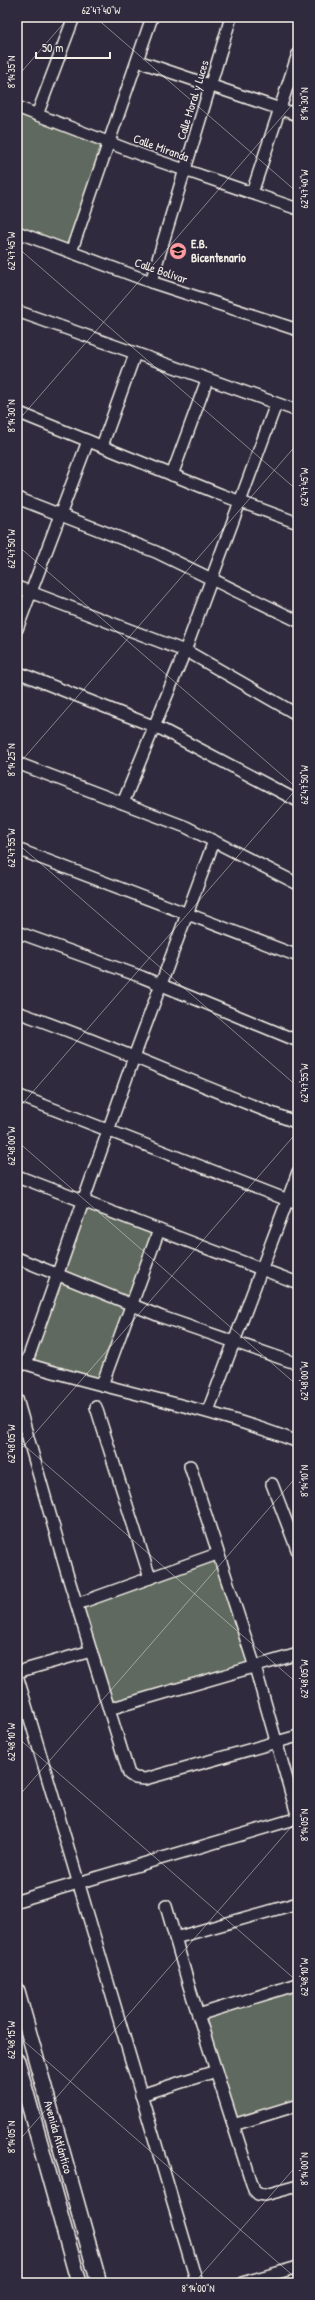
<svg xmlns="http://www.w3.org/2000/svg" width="315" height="2300" font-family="'Patrick Hand',sans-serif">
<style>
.green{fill:#5f695e;stroke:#aaada3}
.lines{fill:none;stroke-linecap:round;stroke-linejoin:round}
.street-casing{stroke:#f4f1e8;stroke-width:14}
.secondary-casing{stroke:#f4f1e8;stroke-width:18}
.street{stroke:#2f2a3d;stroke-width:11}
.secondary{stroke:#2f2a3d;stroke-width:15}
.ticks{fill:none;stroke:#f4f1e8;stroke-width:1;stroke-opacity:0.45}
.labels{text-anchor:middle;stroke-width:3;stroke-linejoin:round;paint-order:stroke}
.street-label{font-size:12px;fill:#f4f1e8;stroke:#2f2a3d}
.poi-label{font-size:12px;font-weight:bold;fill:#f4f1e8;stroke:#2f2a3d;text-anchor:start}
.neatline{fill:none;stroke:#f4f1e8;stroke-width:1.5}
.ticks-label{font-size:10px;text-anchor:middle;fill:#f4f1e8}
</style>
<rect width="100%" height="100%" fill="#2f2a3d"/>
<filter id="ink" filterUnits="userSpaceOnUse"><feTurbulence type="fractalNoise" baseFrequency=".025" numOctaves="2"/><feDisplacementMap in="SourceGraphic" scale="8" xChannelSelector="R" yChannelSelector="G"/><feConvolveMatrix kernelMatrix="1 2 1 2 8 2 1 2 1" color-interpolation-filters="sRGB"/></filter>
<g filter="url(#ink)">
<g class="green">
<path d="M17 107 110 143 71 252 17 232Z"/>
<path d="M84 1202 159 1230 102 1385 26 1364Z"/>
<path d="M217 1554 255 1667 109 1709 77 1604Z"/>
<path d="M298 1984V2105L233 2125 198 2015Z"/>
</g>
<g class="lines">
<g class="street-casing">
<g id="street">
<path d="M138 61 298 115"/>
<path d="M17 107 144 156 298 209"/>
<path d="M37 115 74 17"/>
<path d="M252 193 298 54"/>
<path d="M17 232 151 282 298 330"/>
<path d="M71 252 152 17"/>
<path d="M151 282 231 17"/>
<path d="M17 311 298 411"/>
<path d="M17 412 222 495 298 523"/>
<path d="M102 446 135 354"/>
<path d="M172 475 207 380"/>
<path d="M17 498 156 552 298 621"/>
<path d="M17 587 190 653 298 715"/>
<path d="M17 629 88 441"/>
<path d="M17 672 163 730 298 801"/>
<path d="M17 763 186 827 298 884"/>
<path d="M123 803 185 651 276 404"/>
<path d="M17 849 298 956"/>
<path d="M17 932 142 977 298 1041"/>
<path d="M17 1012C112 1045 203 1088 298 1123"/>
<path d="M17 1095 298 1204"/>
<path d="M17 1176 298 1283"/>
<path d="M17 1258 162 1317 298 1364"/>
<path d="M17 1361C110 1391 207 1406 298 1442"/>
<path d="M26 1364 134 1057 214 841"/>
<path d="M102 1385 159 1230"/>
<path d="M17 1399 66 1570 129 1774 135 1778 145 1779 298 1736"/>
<path d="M96 1407 150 1578"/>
<path d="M208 1411 298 1172"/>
<path d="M190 1466 255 1667 298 1818"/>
<path d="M272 1484 298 1552"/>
<path d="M77 1604 217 1554"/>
<path d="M17 1672 91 1651"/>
<path d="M17 1675 197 2283"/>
<path d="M109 1709 298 1654"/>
<path d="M17 1901 298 1818"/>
<path d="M166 1906 189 1986 254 2190 258 2194 265 2195 298 2186"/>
<path d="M175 1938 298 1903"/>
<path d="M198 2015 298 1984"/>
<path d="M141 2095 216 2071"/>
<path d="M233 2125 298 2105"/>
<path d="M242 2283 298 2267"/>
</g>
</g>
<g class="secondary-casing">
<g id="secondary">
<path d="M17 1991 99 2283"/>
<path d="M17 2061 79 2283"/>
</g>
</g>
<use href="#street" class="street"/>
<use href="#secondary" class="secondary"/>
</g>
</g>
<path class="ticks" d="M95 17 298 193M17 77 69 17M17 247 298 491M17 422 298 98M17 545 298 789M17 766 298 443M17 843 298 1087M17 1110 298 787M17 1141 298 1386M17 1439 298 1684M17 1454 298 1131M17 1737 298 1982M17 1798 298 1475M17 2035 298 2280M17 2143 298 1819M194 2283 298 2164"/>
<defs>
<g id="school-disc" transform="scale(0.9)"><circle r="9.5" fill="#ff9aa2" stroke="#2f2a3d"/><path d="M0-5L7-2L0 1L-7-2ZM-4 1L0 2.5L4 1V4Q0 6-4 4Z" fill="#111"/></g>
</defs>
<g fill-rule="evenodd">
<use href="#school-disc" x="178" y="251"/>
</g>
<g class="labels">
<g class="street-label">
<text transform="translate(193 100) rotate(-73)" y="4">Calle Moral y Luces</text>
<text transform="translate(161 148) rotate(20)" y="4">Calle Miranda</text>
<text transform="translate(161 271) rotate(19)" y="4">Calle Bolívar</text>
<text transform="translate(58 2137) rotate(74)" y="4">Avenida Atlántico</text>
</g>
<g class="poi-label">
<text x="191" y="248">E.B.<tspan x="191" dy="14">Bicentenario</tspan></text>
</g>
</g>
<rect width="315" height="2300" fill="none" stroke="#2f2a3d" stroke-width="44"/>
<path d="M36 52v6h74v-6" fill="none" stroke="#f4f1e8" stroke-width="2"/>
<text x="42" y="52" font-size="12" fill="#f4f1e8" stroke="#2f2a3d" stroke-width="3" paint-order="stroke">50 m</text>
<rect x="22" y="22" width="271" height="2256" class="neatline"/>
<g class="ticks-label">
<text x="101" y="14">62°47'40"W</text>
<text transform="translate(11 72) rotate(-90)" y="4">8°14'35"N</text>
<text transform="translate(304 104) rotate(-90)" y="4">8°14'30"N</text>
<text transform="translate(304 189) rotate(-90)" y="4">62°47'40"W</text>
<text transform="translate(11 251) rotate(-90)" y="4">62°47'45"W</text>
<text transform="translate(11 416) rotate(-90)" y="4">8°14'30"N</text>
<text transform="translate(304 487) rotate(-90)" y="4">62°47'45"W</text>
<text transform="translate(11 549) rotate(-90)" y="4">62°47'50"W</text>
<text transform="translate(11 760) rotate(-90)" y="4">8°14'25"N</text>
<text transform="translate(304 785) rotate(-90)" y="4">62°47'50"W</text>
<text transform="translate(11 848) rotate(-90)" y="4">62°47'55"W</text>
<text transform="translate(304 1083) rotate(-90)" y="4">62°47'55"W</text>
<text transform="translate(11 1146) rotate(-90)" y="4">62°48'00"W</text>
<text transform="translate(304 1381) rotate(-90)" y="4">62°48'00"W</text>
<text transform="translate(11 1444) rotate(-90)" y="4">62°48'05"W</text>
<text transform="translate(304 1481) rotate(-90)" y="4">8°14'10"N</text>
<text transform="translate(304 1679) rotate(-90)" y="4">62°48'05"W</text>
<text transform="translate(11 1742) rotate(-90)" y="4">62°48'10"W</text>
<text transform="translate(304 1825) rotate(-90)" y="4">8°14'05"N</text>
<text transform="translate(304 1977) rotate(-90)" y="4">62°48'10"W</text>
<text transform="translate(11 2040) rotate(-90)" y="4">62°48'15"W</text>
<text transform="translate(11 2137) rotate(-90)" y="4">8°14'05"N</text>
<text transform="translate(304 2169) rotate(-90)" y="4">8°14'00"N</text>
<text x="198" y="2292">8°14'00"N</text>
</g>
</svg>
